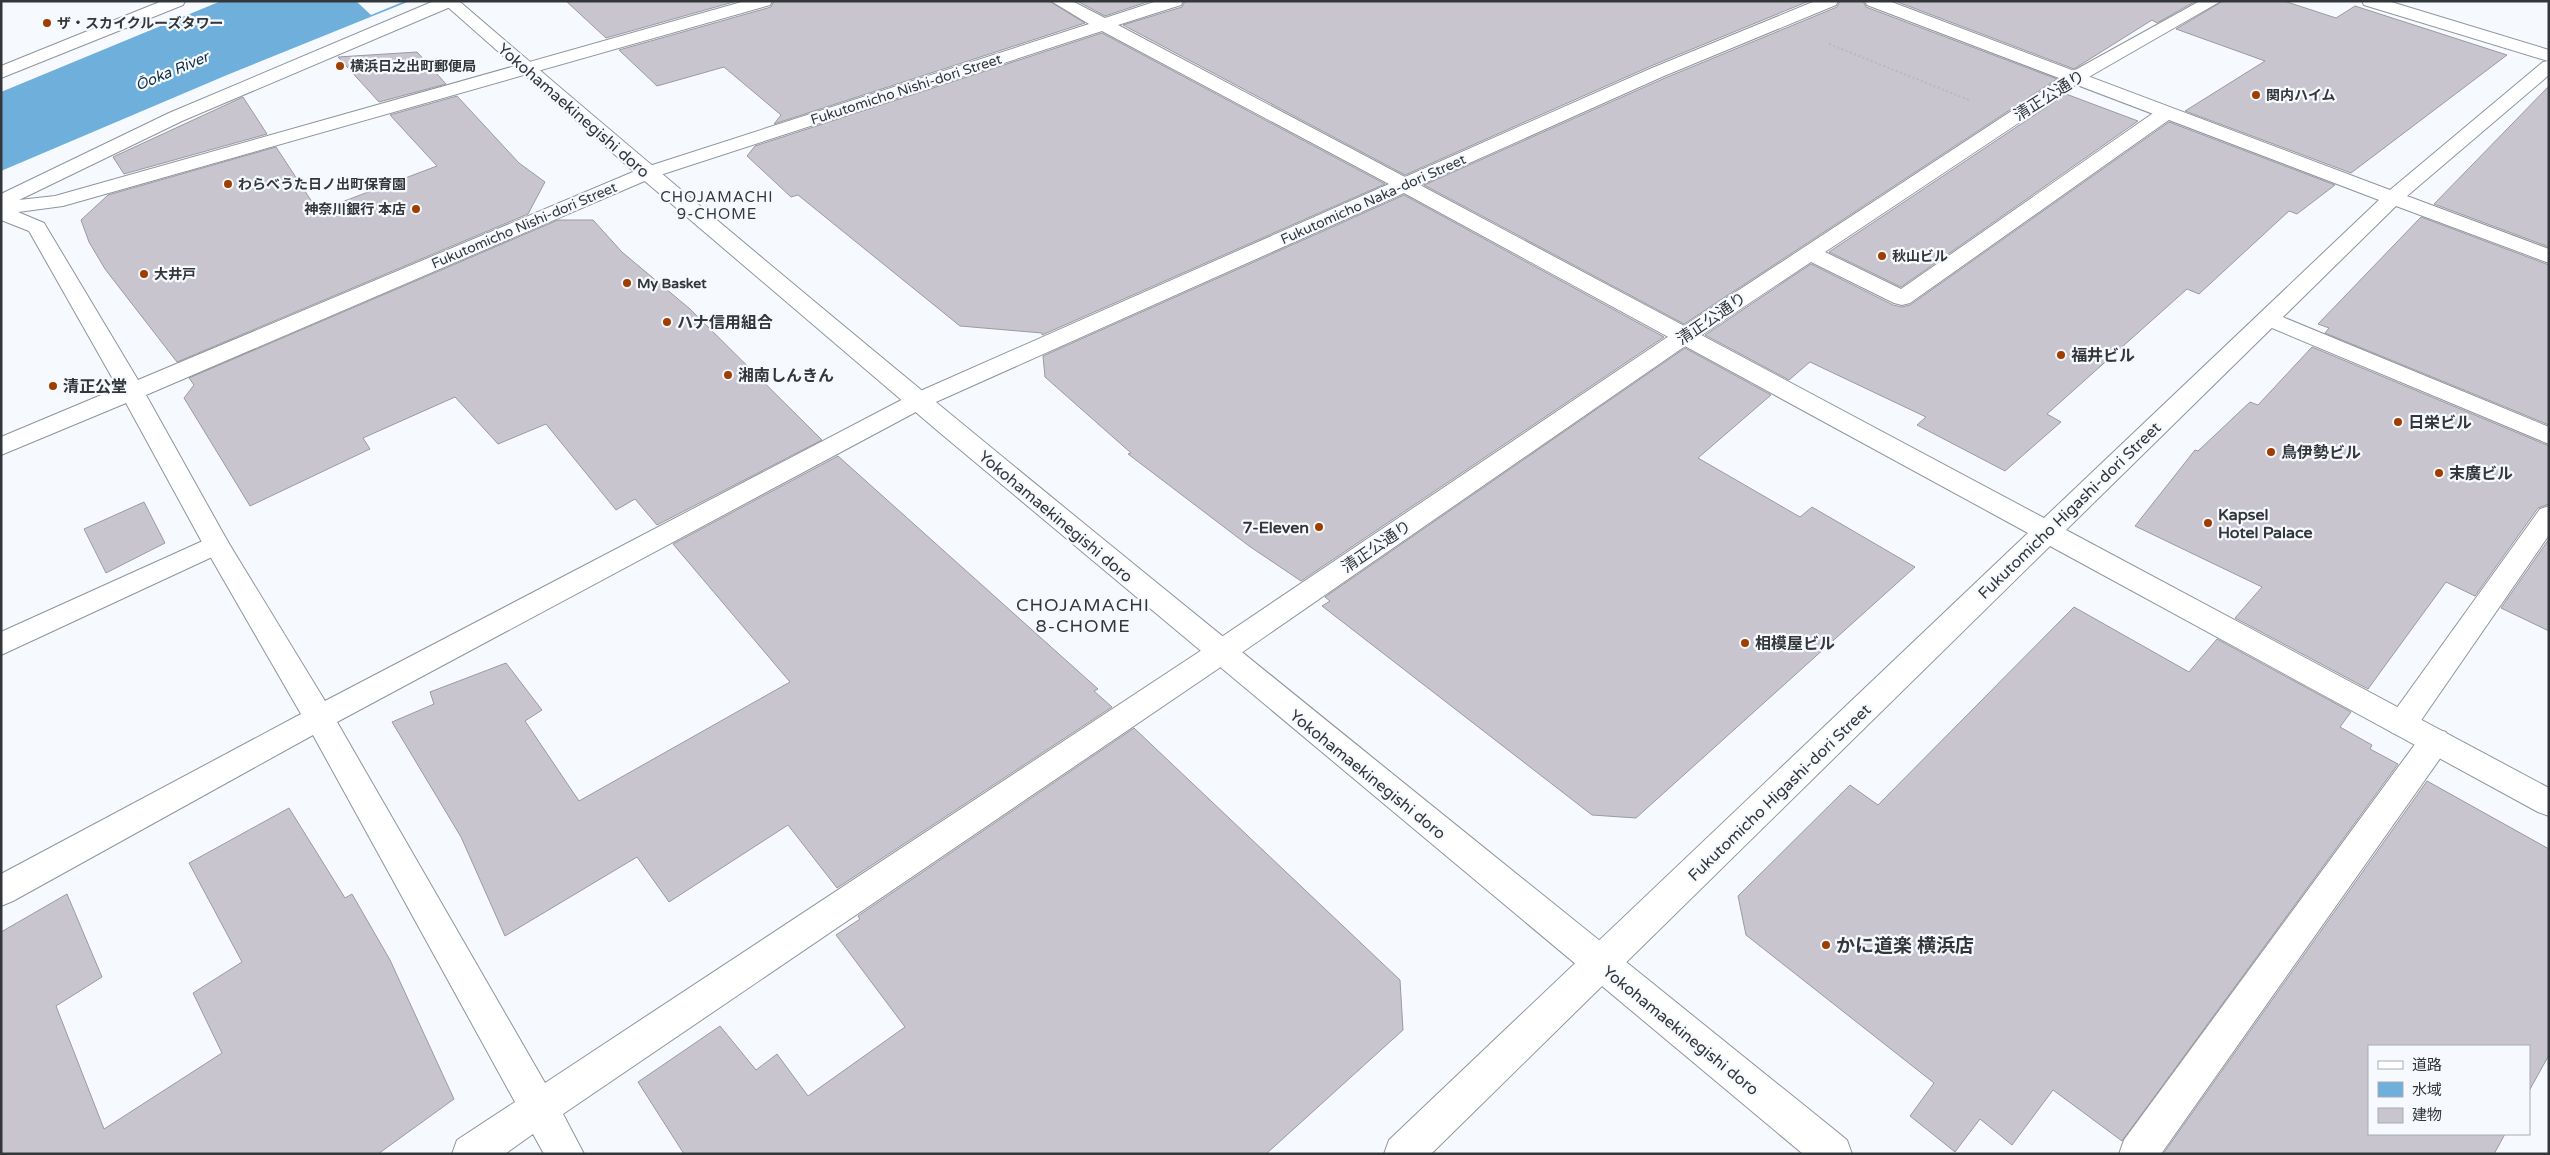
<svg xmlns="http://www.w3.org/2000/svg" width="2550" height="1155" font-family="'Varela Round','Noto Sans JP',sans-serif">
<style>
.water{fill:#6eb0db}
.pier{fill:#f6faff}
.building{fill:#c8c5ce;stroke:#9c99a1}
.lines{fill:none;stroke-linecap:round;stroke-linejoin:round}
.lane-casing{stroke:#8e959b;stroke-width:2}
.street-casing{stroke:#8e959b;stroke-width:2}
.primary-casing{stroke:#8e959b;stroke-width:2}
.path{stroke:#b6babe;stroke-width:2;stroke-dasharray:2 2.5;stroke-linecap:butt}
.lane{fill:#fff;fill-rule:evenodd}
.street{fill:#fff;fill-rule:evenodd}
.primary{fill:#fff;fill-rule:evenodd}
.poi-dot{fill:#a03d00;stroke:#f6faff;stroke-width:2}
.labels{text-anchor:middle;stroke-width:4.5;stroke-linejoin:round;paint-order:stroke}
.far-poi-label{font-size:14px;font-weight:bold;fill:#34373a;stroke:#f6faff;text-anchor:start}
.far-street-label{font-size:14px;fill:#34373a;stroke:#f6faff}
.far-water-label{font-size:15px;font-style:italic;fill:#102e40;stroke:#f6faff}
.far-neighbourhood-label{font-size:15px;letter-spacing:1px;fill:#34373a;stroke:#f6faff}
.street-label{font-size:16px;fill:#34373a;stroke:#f6faff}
.poi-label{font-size:16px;font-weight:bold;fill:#34373a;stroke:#f6faff;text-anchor:start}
.neighbourhood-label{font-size:18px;letter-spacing:1px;fill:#34373a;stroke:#f6faff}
.near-poi-label{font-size:19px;font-weight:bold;fill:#34373a;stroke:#f6faff;text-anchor:start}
</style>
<rect width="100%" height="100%" fill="#f6faff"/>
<path class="water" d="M221 1H410L227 75 1 171V92Z"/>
<path class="pier" d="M356 1H405L371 15Z"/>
<g class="building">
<path d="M566 1H737L606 38Z"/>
<path d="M774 1H1049L1085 23 774 124 781 115 724 67 657 86 619 50 771 7Z"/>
<path d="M1077 1H1150L1105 16Z"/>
<path d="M1185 1H1809L1651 66 1405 175 1123 25 1182 7Z"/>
<path d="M1840 1H1863L1866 7 2057 79 1684 324 1424 185 1665 78 1837 7Z"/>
<path d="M1895 1H2196L2157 23 2152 20 2074 69Z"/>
<path d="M2223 1H2284L2336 18 2355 6 2507 55 2351 173 2185 111 2265 61 2176 29Z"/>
<path d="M1102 33 1385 184 1042 335V333L960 326 798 195 791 197 747 156 755 146Z"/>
<path d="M417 52 446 84 379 102 338 57Z"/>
<path d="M2549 86V247L2434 204Z"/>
<path d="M2066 94 2138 121 1901 287 1829 252Z"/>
<path d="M457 96 519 163 545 182 528 214 177 362 105 269 89 242 81 220 108 195 276 147 318 211 437 166 390 115Z"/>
<path d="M243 97 267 134 124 174 113 157Z"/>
<path d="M2169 122 2335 185 2297 214 2289 211 2199 294 2187 289 2047 414 2061 422 2005 471 1917 425 1926 417 1810 362 1789 380 1705 335 1811 264 1893 305 1902 307 1910 305Z"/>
<path d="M1404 195 1664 337 1301 581 1249 546 1128 454 1131 453 1045 377 1043 356Z"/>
<path d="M2421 217 2549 265V425L2325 333 2329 328 2318 324Z"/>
<path d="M558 220H593L622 252 690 309 822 440 657 525 635 499 616 510 546 424 498 444 455 397 363 438 370 449 250 506 184 398 194 385 189 378Z"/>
<path d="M2312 347 2549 446V504L2538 508 2475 596 2446 582 2368 689 2235 618 2262 587 2135 526 2195 450 2198 451 2250 402 2258 405Z"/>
<path d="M1685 348 1771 395 1698 458 1800 517 1812 507 1915 567 1636 818 1592 815 1322 606 1330 601 1325 597Z"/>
<path d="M838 456 1098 689 1094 691 1112 707 837 888 788 825 669 902 637 857 505 936 461 837 392 722 434 704 430 692 506 663 542 710 525 721 579 801 790 682 673 544Z"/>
<path d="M144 502 165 543 106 573 84 529Z"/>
<path d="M2549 539V631L2501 608Z"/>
<path d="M2074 607 2189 672 2217 639 2351 712 2340 727 2372 745 2370 749 2398 764 2122 1141 2053 1090 2012 1145 1980 1119 1955 1152 1910 1116 1934 1083 1746 935 1738 896 1850 785 1878 805Z"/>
<path d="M1134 728 1400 980 1403 1030 1266 1154H684L638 1082 720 1026 756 1070 777 1054 808 1096 905 1027 836 935 860 919 858 916Z"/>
<path d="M2427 781 2549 849V1055L2529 1091V1046H2369V1134H2505L2494 1154H2163Z"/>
<path d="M289 808 345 898 352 894 390 960 454 1099 378 1154H1V932L67 894 102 977 56 1006 104 1129 222 1053 193 993 242 962 189 863Z"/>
</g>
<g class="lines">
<g class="lane-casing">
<g id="lane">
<path d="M2200 1H2221L2080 82 1825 252 1901 289 2159 109H2173L2175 113 2173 117 1910 303 1902 305 1894 303 1811 262 1691 342 1231 660 1221 663 1211 660 1207 652 1211 644 1675 332 2068 74Z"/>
<path d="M2268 311 2549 427V444L2260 323 2257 318 2260 313Z"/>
<path d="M2549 506V535L2413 732 2402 736 2391 732 2387 724 2391 716 2540 509Z"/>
<path d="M216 535 225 537 229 544 225 551 1 655V632Z"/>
<path d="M2435 729 2446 732 2450 741 2446 750 2161 1154H2119L2124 1140 2424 732Z"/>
</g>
</g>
<g class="street-casing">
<g id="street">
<path d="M162 1H185L183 5 1 78V66Z"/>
<path d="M434 1H457L455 5 182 121 19 200 55 196 745 1H772L770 5 63 206 18 212 44 223 138 380 640 169 1089 24 1051 1H1072L1105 18 1157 1H1183L1181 5 1118 25 1405 177 1652 68 1815 1H1838L1836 5 1664 76 1420 185 2044 518 2379 200 1867 5 1865 1H1889L2390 190 2543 62 2548 61 2364 5 2362 1H2388L2549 50V75L2407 196 2549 249V263L2396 206 2066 530 2549 788V816L2538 812 2050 546 1431 1154H1384L1389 1140 2028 533 1404 193 927 406 337 722 545 1083 1211 644 1221 641 1231 644 1235 652 1231 660 563 1114 584 1154H544L533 1134 505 1154H452L457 1140 515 1102 313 735 13 901 1 906V874L301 714 203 544 126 403 1 455V437L118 388 29 231 1 220V194L169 113ZM1102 31 1389 184 909 396 325 701 228 542 146 395 654 177Z"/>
</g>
</g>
<g class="primary-casing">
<path id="primary" d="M441 1H459C913 392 1381 764 1847 1140L1852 1154H1803L939 432 640 177Z"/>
</g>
<path class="path" d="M1829 44 1969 100"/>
<use href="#lane" class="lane"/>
<use href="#street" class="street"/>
<use href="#primary" class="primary"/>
</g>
<g class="poi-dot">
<circle cx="47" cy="23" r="5"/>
<circle cx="340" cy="66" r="5"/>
<circle cx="2256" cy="95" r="5"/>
<circle cx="228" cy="184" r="5"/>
<circle cx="416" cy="209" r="5"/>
<circle cx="1882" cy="256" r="5"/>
<circle cx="144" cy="274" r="5"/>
<circle cx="627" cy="283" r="5"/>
<circle cx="667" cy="322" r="5"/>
<circle cx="2061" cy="355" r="5"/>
<circle cx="728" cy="375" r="5"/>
<circle cx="53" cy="386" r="5"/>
<circle cx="2398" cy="422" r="5"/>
<circle cx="2271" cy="452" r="5"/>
<circle cx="2439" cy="473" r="5"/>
<circle cx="2208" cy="523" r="5"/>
<circle cx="1319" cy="527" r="5"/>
<circle cx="1745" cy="643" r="5"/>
<circle cx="1826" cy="945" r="5"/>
</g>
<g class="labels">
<g class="far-poi-label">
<text x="57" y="28">ザ・スカイクルーズタワー</text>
<text x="350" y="71">横浜日之出町郵便局</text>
<text x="2266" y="100">関内ハイム</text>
<text x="238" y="189">わらべうた日ノ出町保育園</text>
<text x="406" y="214" text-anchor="end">神奈川銀行 本店</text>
<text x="1892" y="261">秋山ビル</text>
<text x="154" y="279">大井戸</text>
<text x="637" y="288">My Basket</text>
</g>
<g class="far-street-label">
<text transform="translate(906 89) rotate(-18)" y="5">Fukutomicho Nishi-dori Street</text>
<text transform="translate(1373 199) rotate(-24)" y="5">Fukutomicho Naka-dori Street</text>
<text transform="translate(524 225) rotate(-23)" y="5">Fukutomicho Nishi-dori Street</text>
</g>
<g class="far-water-label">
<text transform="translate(172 71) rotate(-23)" y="5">Ōoka River</text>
</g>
<g class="far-neighbourhood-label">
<text x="717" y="202">CHOJAMACHI<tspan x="717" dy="17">9-CHOME</tspan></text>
</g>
<g class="street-label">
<text transform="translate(2049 95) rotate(-32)" y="6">清正公通り</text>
<text transform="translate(574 110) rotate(41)" y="6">Yokohamaekinegishi doro</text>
<text transform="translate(1711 318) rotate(-34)" y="6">清正公通り</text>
<text transform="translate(2069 510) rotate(-44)" y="6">Fukutomicho Higashi-dori Street</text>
<text transform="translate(1056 516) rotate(40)" y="6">Yokohamaekinegishi doro</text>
<text transform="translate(1376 546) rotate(-34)" y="6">清正公通り</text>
<text transform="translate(1368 774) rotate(39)" y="6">Yokohamaekinegishi doro</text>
<text transform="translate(1779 792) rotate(-44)" y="6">Fukutomicho Higashi-dori Street</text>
<text transform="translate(1681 1030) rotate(39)" y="6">Yokohamaekinegishi doro</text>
</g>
<g class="poi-label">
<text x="677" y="328">ハナ信用組合</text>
<text x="2071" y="361">福井ビル</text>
<text x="738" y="381">湘南しんきん</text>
<text x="63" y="392">清正公堂</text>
<text x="2408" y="428">日栄ビル</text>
<text x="2281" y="458">鳥伊勢ビル</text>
<text x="2449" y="479">末廣ビル</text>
<text x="2218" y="520">Kapsel<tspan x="2218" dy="18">Hotel Palace</tspan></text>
<text x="1309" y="533" text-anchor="end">7-Eleven</text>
<text x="1755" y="649">相模屋ビル</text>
</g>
<g class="neighbourhood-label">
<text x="1083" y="611">CHOJAMACHI<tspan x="1083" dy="21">8-CHOME</tspan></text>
</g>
<g class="near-poi-label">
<text x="1836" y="952">かに道楽 横浜店</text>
</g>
</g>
<rect width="2550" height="1155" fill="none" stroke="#34373a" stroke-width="5"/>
<rect x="2368" y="1045" width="162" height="90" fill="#f6faff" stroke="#a8acb0"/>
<rect x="2378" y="1061" width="25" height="8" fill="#ffffff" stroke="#a8acb0"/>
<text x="2412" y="1070" font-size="15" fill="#34373a">道路</text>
<rect x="2378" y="1082" width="25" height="15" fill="#6eb0db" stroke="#a8acb0"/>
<text x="2412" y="1095" font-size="15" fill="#34373a">水域</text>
<rect x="2378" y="1108" width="25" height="15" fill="#c8c5ce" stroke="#a8acb0"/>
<text x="2412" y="1120" font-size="15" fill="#34373a">建物</text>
</svg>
